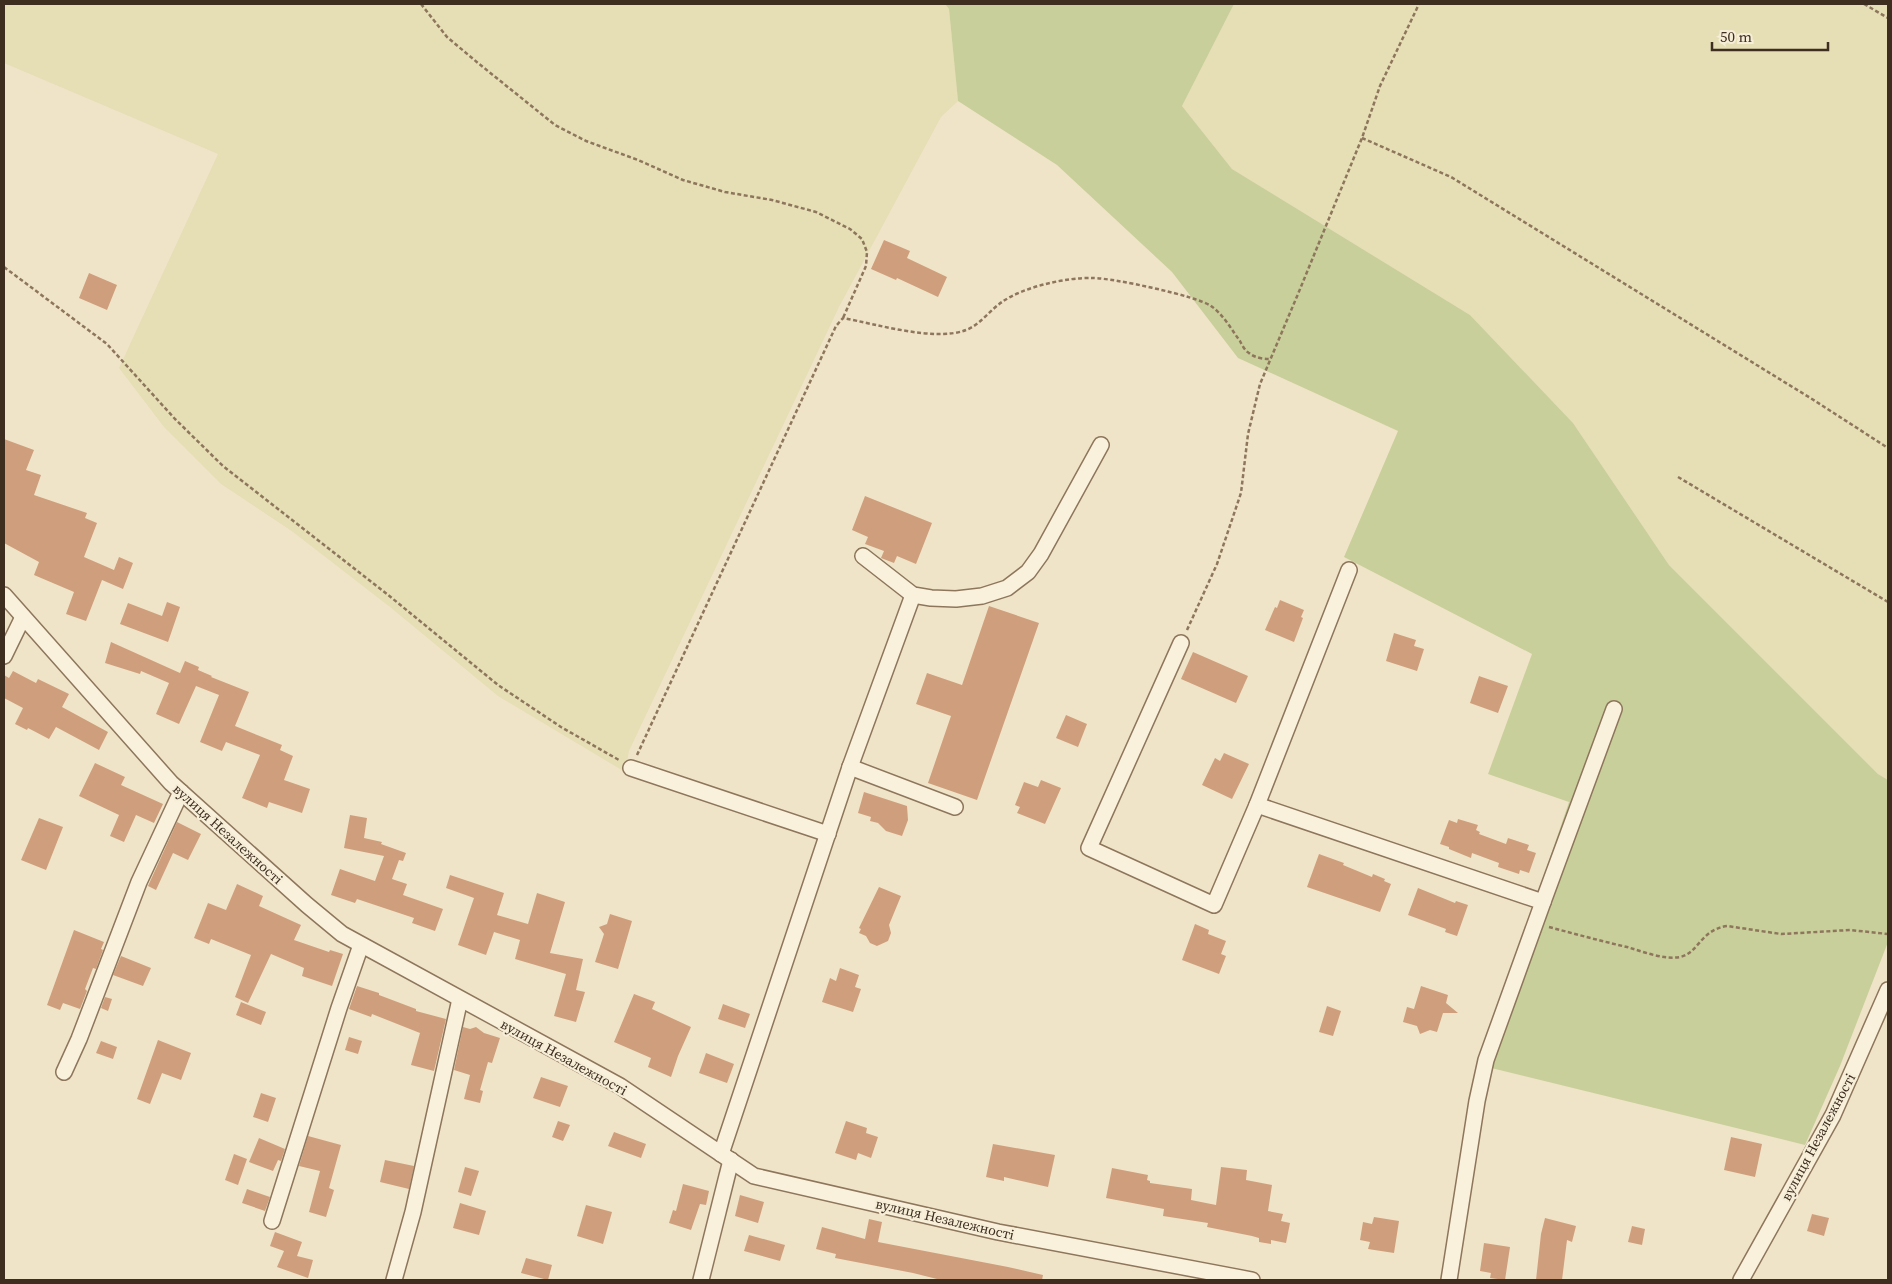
<svg xmlns="http://www.w3.org/2000/svg" width="1892" height="1284" font-family="'Source Serif 4',serif">
<style>
.farmland{fill:#e6deb5}
.green{fill:#c9cf9b}
.building{fill:#cf9f7d}
.lines{fill:none;stroke-linecap:round;stroke-linejoin:round}
.minor-casing{stroke:#8d765c;stroke-width:18}
.path{stroke:#8d765c;stroke-width:2.5;stroke-dasharray:4 2.5;stroke-linecap:butt}
.minor{stroke:#faf1dc;stroke-width:15}
.labels{text-anchor:middle;stroke-width:4.5;stroke-linejoin:round;paint-order:stroke}
.street-label{font-size:14px;fill:#3d2e20;stroke:#f7eed8}
</style>
<rect width="100%" height="100%" fill="#f0e4c8"/>
<g class="farmland">
<path d="M4 4H945L949 9 958 101 941 117 839 307 629 751 625 772 498 696 390 607 293 532 221 484 164 427 119 368 218 154 4 63Z"/>
<path d="M1234 4H1888V780L1878 774 1669 565 1573 423 1470 315 1232 169 1182 106Z"/>
</g>
<path class="green" d="M945 4H1234L1182 106 1232 169 1470 315 1573 423 1669 565 1878 774 1888 780V942L1840 1066 1805 1145 1479 1065 1569 802 1488 774 1532 654 1344 557 1398 431 1238 358 1172 272 1057 165 958 101 949 9Z"/>
<g class="building">
<path d="M884 240 910 251 907 258 947 277 938 297 897 278 896 280 871 269Z"/>
<path d="M89 273 117 285 107 310 79 298Z"/>
<path d="M4 439 34 450 26 470 41 475 34 495 87 513 85 518 97 523 84 557 114 570 119 557 133 563 123 589 102 580 86 621 66 614 74 592 34 575 39 562 4 543Z"/>
<path d="M865 496 932 523 916 564 897 556 894 563 881 558 884 551 865 544 868 537 852 530Z"/>
<path d="M1280 600 1304 610 1301 617 1303 618 1294 642 1265 630 1275 607 1277 608Z"/>
<path d="M167 602 180 607 168 642 120 624 128 603 162 616Z"/>
<path d="M989 606 1039 623 977 800 928 783 951 716 916 704 927 673 962 685Z"/>
<path d="M1394 633 1416 640 1414 646 1424 649 1417 671 1386 661Z"/>
<path d="M111 642 180 673 185 661 199 667 198 670 212 676 211 677 249 692 235 726 282 745 280 750 293 756 284 780 310 789 302 813 269 802 267 808 242 798 260 755 226 742 222 751 200 742 219 695 196 686 179 724 156 714 169 683 141 671 140 674 105 663Z"/>
<path d="M1193 652 1248 676 1236 703 1181 679Z"/>
<path d="M13 671 36 683 38 679 69 694 62 707 108 732 99 750 56 727 49 739 28 728 27 730 15 724 23 708 4 698V675L9 678Z"/>
<path d="M1479 676 1508 686 1498 713 1470 703Z"/>
<path d="M1066 715 1087 724 1078 747 1056 738Z"/>
<path d="M1224 753 1249 764 1232 799 1202 785 1215 758 1220 761Z"/>
<path d="M95 763 125 777 121 785 163 804 154 823 136 815 124 842 110 836 119 815 79 796Z"/>
<path d="M1041 780 1061 788 1045 824 1017 813 1020 807 1015 805 1024 782 1038 787Z"/>
<path d="M864 792 907 806 908 820 902 836 886 831 878 823 870 821 871 817 858 813Z"/>
<path d="M350 815 367 818 364 838 382 842 381 844 406 853 403 861 399 860 392 879 407 884 403 895 443 909 435 931 412 923 414 918 357 899 355 903 331 895 340 869 375 881 384 856 344 848Z"/>
<path d="M39 818 63 827 46 870 21 860Z"/>
<path d="M1458 819 1478 825 1476 830 1480 832 1479 834 1506 844 1508 838 1529 845 1527 850 1536 853 1529 873 1520 870 1519 874 1498 867 1499 863 1472 853 1471 858 1449 849V847L1440 844 1449 820 1457 823Z"/>
<path d="M177 822 201 834 188 860 173 853 156 890 148 886Z"/>
<path d="M1319 854 1344 863 1343 865 1372 877 1373 874 1385 879 1384 881 1391 884 1380 912 1307 887Z"/>
<path d="M450 875 504 893 497 915 528 924 537 893 565 902 550 953 583 959 576 990 585 992 576 1022 554 1016 566 974 515 959 520 940 494 932 486 955 458 945 474 898 446 888Z"/>
<path d="M237 884 263 896 259 906 301 925 294 940 329 952 330 950 343 954 332 986 302 976 304 968 271 954 248 1003 235 997 251 955 211 939 209 944 194 938 208 903 226 910Z"/>
<path d="M879 887 901 896 889 925 891 933 888 941 877 946 870 943 866 936 859 933 861 929 859 928Z"/>
<path d="M1418 888 1455 903 1456 901 1468 905 1457 936 1445 932 1446 929 1408 915Z"/>
<path d="M610 914 632 921 618 969 595 962 604 934 599 927 607 924Z"/>
<path d="M1195 924 1209 930 1208 934 1226 941 1221 954 1226 956 1219 974 1182 960Z"/>
<path d="M74 930 104 942 101 949 103 950 96 969 93 968 85 989 87 991 80 1009 63 1003 60 1010 47 1005Z"/>
<path d="M121 956 151 968 143 986 113 975Z"/>
<path d="M840 968 859 975 855 987 861 989 853 1012 822 1002 830 978 836 981Z"/>
<path d="M357 986 379 993V995L416 1009V1011L446 1019 434 1071 411 1065 420 1033 372 1014 371 1017 349 1009Z"/>
<path d="M1421 986 1448 995 1446 1003 1458 1013H1443L1437 1032 1430 1030 1420 1034 1417 1026 1403 1022 1407 1007 1414 1009Z"/>
<path d="M634 994 655 1002 652 1009 691 1027 678 1056 671 1077 648 1067 651 1058 614 1042Z"/>
<path d="M105 997 112 999 108 1011 101 1008Z"/>
<path d="M241 1002 266 1012 261 1025 236 1015Z"/>
<path d="M723 1004 750 1014 745 1028 718 1019Z"/>
<path d="M1327 1006 1341 1011 1333 1036 1319 1032Z"/>
<path d="M463 1027 470 1029 476 1027 484 1033 500 1038 492 1063 488 1062 480 1090 483 1091 480 1103 464 1099 470 1075 454 1070Z"/>
<path d="M349 1037 362 1041 358 1054 345 1050Z"/>
<path d="M158 1040 191 1053 181 1080 162 1073 150 1104 137 1099Z"/>
<path d="M101 1041 117 1047 113 1059 96 1053Z"/>
<path d="M706 1053 734 1064 727 1083 699 1073Z"/>
<path d="M541 1077 568 1086 560 1107 533 1098Z"/>
<path d="M261 1093 276 1098 268 1122 253 1117Z"/>
<path d="M558 1121 570 1125 563 1141 552 1137Z"/>
<path d="M846 1121 867 1128 866 1133 878 1137 871 1158 858 1153 856 1160 835 1153Z"/>
<path d="M614 1132 646 1144 641 1158 608 1146Z"/>
<path d="M308 1136 341 1145 329 1188 334 1190 326 1217 309 1212 320 1171 299 1166Z"/>
<path d="M1731 1137 1762 1144 1755 1177 1724 1170Z"/>
<path d="M259 1138 285 1149 281 1161 278 1160 273 1171 249 1162Z"/>
<path d="M993 1144 1055 1155 1048 1187 1004 1177V1181L986 1177Z"/>
<path d="M234 1154 247 1159 238 1185 225 1180Z"/>
<path d="M385 1160 414 1166 409 1189 380 1182Z"/>
<path d="M465 1167 479 1171 471 1196 458 1192Z"/>
<path d="M1221 1167 1247 1170 1246 1180 1272 1185 1268 1211 1283 1214 1281 1221 1290 1223 1286 1243 1271 1240V1244L1259 1242V1238L1252 1236 1207 1227 1208 1223 1163 1216 1164 1209 1106 1198 1112 1168 1148 1175 1147 1180 1150 1181V1183L1192 1189 1191 1200 1216 1205Z"/>
<path d="M683 1184 709 1191 706 1205 700 1204 691 1230 669 1223 673 1210 676 1211Z"/>
<path d="M247 1189 270 1197 265 1211 242 1203Z"/>
<path d="M740 1195 764 1202 758 1223 735 1216Z"/>
<path d="M460 1203 486 1211 479 1235 453 1228Z"/>
<path d="M586 1205 612 1212 603 1244 577 1236Z"/>
<path d="M1812 1214 1829 1218 1824 1236 1807 1231Z"/>
<path d="M1374 1217 1399 1221 1394 1253 1368 1249 1370 1242 1360 1240 1363 1222 1372 1224Z"/>
<path d="M1545 1218 1576 1226 1572 1242 1567 1240 1562 1280H1536L1541 1234Z"/>
<path d="M869 1219 882 1222 878 1242 1008 1267 1043 1275 1042 1280H941L913 1273 835 1258 836 1254 816 1249 822 1227 865 1239Z"/>
<path d="M1632 1226 1645 1229 1642 1245 1628 1242Z"/>
<path d="M275 1232 302 1242 297 1256 313 1260 308 1278 277 1267 284 1251 270 1246Z"/>
<path d="M749 1235 785 1245 780 1261 744 1251Z"/>
<path d="M1484 1243 1510 1247 1505 1280 1490 1278 1491 1273 1480 1271Z"/>
<path d="M526 1258 552 1265 548 1280 521 1273Z"/>
</g>
<g class="lines">
<g class="minor-casing">
<g id="minor">
<path d="M863 556 913 595 931 598 956 599 982 596 1007 588 1028 572 1041 554 1101 445"/>
<path d="M4 595 171 783 307 905 342 934 620 1086 754 1176 998 1232 1252 1280"/>
<path d="M1181 643 1089 848 1214 905 1257 805 1349 570"/>
<path d="M4 656 23 617"/>
<path d="M850 767 955 807"/>
<path d="M631 768 828 834"/>
<path d="M1257 805 1543 902 1486 1060 1477 1101 1449 1280"/>
<path d="M1543 902 1614 709"/>
<path d="M64 1072 79 1039 139 882 181 792"/>
<path d="M721 1154 850 767 913 595"/>
<path d="M272 1221 339 1008 361 945"/>
<path d="M394 1280 413 1212 460 999"/>
<path d="M701 1280 731 1160"/>
<path d="M1741 1280 1833 1115 1888 990"/>
</g>
</g>
<g class="path">
<path d="M421 4 447 37 478 63 555 125 586 141 638 160 683 180 725 192 772 200 816 212 850 229 862 239 867 252 866 266 843 318"/>
<path d="M1864 4 1888 18"/>
<path d="M1362 138 1451 177 1812 399 1888 448"/>
<path d="M4 267 107 344 175 419 223 466 387 594 498 685 561 727 619 760"/>
<path d="M1678 477 1888 602"/>
<path d="M1187 630 1217 564 1241 493 1248 434 1260 384 1298 294 1362 138 1380 86 1419 4"/>
<path d="M637 755 836 326 843 318C876 324 935 342 966 330 980 325 990 310 1002 302 1023 287 1067 277 1093 278 1113 278 1197 296 1211 306 1223 314 1231 329 1240 341 1242 345 1245 351 1249 353 1255 358 1264 359 1270 359"/>
<path d="M1549 927C1575 934 1601 941 1627 947 1644 952 1664 960 1680 957 1699 953 1700 930 1727 926L1781 934 1850 930 1888 934"/>
</g>
<use href="#minor" class="minor"/>
</g>
<g class="labels">
<g class="street-label">
<text transform="translate(228 834) rotate(42)" y="5">вулиця Незалежності</text>
<text transform="translate(564 1057) rotate(29)" y="5">вулиця Незалежності</text>
<text transform="translate(1818 1137) rotate(-62)" y="5">вулиця Незалежності</text>
<text transform="translate(945 1219) rotate(13)" y="5">вулиця Незалежності</text>
</g>
</g>
<rect width="1892" height="1284" fill="none" stroke="#3d2e20" stroke-width="10"/>
<path d="M1712 42v8h116v-8" fill="none" stroke="#3d2e20" stroke-width="2.5"/>
<text x="1720" y="42" font-size="15" fill="#3d2e20" stroke="#f7eed8" stroke-width="4" paint-order="stroke">50 m</text>
</svg>
